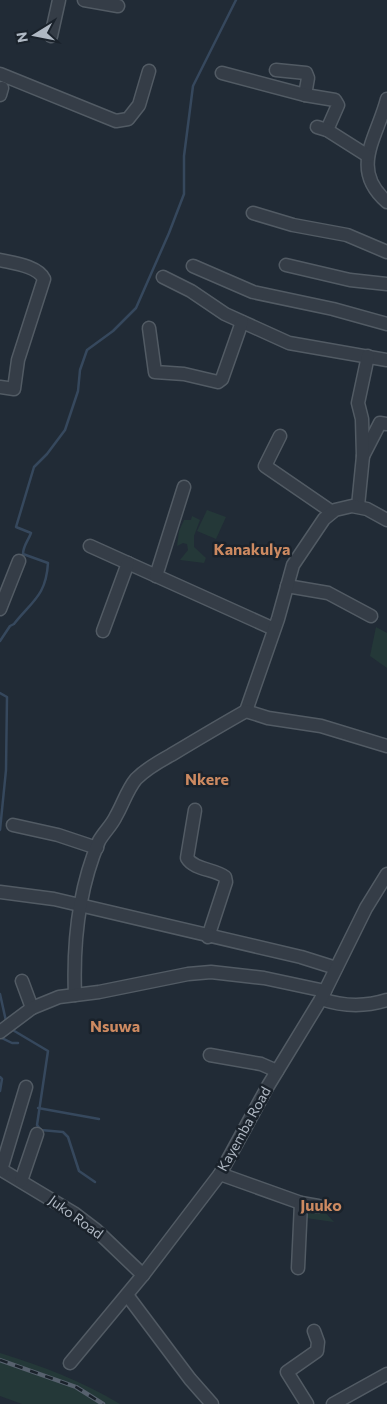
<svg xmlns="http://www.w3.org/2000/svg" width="387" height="1404" font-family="Commissioner,sans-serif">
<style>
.green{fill:#243838}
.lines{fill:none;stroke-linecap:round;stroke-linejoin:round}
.stream{stroke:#36485d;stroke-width:2.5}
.minor-casing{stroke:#525b64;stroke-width:15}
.minor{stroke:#353d47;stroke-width:12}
.rail-casing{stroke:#57616e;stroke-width:4.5}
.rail{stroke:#1a222b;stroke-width:2.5;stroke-dasharray:8;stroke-linecap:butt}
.labels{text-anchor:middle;stroke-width:5;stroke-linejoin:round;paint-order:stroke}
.street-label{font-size:14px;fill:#afb8c3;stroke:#1a222b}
.quarter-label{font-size:16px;font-weight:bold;fill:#cd8a61;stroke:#1a222b}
</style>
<rect width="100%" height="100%" fill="#212b36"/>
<g class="green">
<path d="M207 510 226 517 216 539 197 531Z"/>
<path d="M192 516 200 520 194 536V547L206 558 204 563 180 560 188 550 187 544 183 543 177 546 179 531 184 520H191Z"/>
<path d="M376 627 387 633V668L370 656Z"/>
<path d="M307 1209H322L334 1222 306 1218Z"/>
<path d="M0 1353C42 1366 82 1381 120 1404H22L0 1396Z"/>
</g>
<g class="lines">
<g class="stream">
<path d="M0 641 10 626 14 624C32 601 46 596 48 563L23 554C23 546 28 541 31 533L16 527 34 467 47 454 65 430 78 391 80 370 87 350 113 331 136 308 169 233 184 194V156L193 86 236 0"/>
<path d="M0 693 7 697 6 770 0 830"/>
<path d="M0 994 6 1021"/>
<path d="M11 1029 48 1051 37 1125 41 1130 63 1132 68 1137 79 1171 95 1182"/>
<path d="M0 1037 12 1043H18"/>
<path d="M0 1077 2 1079 0 1091"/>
<path d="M38 1108 99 1119"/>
</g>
<g class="minor-casing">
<g id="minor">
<path d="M84 0 118 6"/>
<path d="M51 36 59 0"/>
<path d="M276 70 306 73 308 78 305 95"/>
<path d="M222 73 305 95 335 100 338 105 327 130"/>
<path d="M0 74 116 121 128 119 139 105 149 71"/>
<path d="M0 95 2 88"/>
<path d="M387 99C377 138 349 169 387 202"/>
<path d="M317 127 327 130 368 156"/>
<path d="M253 213 293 225 347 235 387 252"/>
<path d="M0 260C13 263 38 266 44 279L18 360 14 389 0 387"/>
<path d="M286 265 350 280 387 284"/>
<path d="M193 266 253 292 333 309 387 324"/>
<path d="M163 277 191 291 225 314 289 343 387 360"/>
<path d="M149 328 155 372 184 374 218 382 222 379 242 322"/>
<path d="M280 436 265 466 332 512"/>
<path d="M363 456 380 423 387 424"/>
<path d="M358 506 363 456 362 419 358 403 368 356"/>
<path d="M90 546 274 629"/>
<path d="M156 576 184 487"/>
<path d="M287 586 328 593 371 616"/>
<path d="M0 609 19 561"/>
<path d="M103 631 128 563"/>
<path d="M246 711 278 619 293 565 324 519 335 510 352 506 367 509 387 520"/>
<path d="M195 810 187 858C194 870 215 869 225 877L226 882 208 937"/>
<path d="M13 825 58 835 97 848"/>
<path d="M0 892 54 899 301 957 336 968"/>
<path d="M22 981 32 1008"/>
<path d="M75 995C73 944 79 888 99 841 104 832 112 825 116 816 123 804 127 790 136 779 146 769 158 762 171 755 196 740 221 725 246 711L268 718 321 726 387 746"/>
<path d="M321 999C342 1006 365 1007 387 1000"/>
<path d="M0 1032 32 1008 59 997 99 992 188 974 211 972 264 978 325 991"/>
<path d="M210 1055 261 1064 277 1071"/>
<path d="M0 1169 75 1214 96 1230 143 1275"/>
<path d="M1 1170 26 1087"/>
<path d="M220 1174 301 1203 318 1206"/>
<path d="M21 1181 37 1134"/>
<path d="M298 1268 301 1203"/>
<path d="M127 1295 190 1379 212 1404"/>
<path d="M70 1363 143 1275 220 1174 268 1086 321 999 366 908 387 874"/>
<path d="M307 1404 287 1372 317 1351 318 1342 314 1331"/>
<path d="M333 1404 387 1374"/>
</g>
</g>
<use href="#minor" class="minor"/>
<g class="rail-casing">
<path id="rail" d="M0 1360 76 1387 103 1404"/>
</g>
<use href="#rail" class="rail"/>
</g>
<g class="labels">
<g class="street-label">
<text transform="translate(244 1129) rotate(-61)" y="5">Kayemba Road</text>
<text transform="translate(76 1217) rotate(36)" y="5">Juko Road</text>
</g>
<g class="quarter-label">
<text x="252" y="555">Kanakulya</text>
<text x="207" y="785">Nkere</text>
<text x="115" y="1032">Nsuwa</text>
<text x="321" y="1211">Juuko</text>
</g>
</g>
<g transform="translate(35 35) rotate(260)" stroke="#1a222b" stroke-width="4" paint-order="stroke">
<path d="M0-4L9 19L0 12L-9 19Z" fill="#afb8c3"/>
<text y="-8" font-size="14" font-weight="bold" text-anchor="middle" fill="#afb8c3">N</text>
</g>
</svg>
